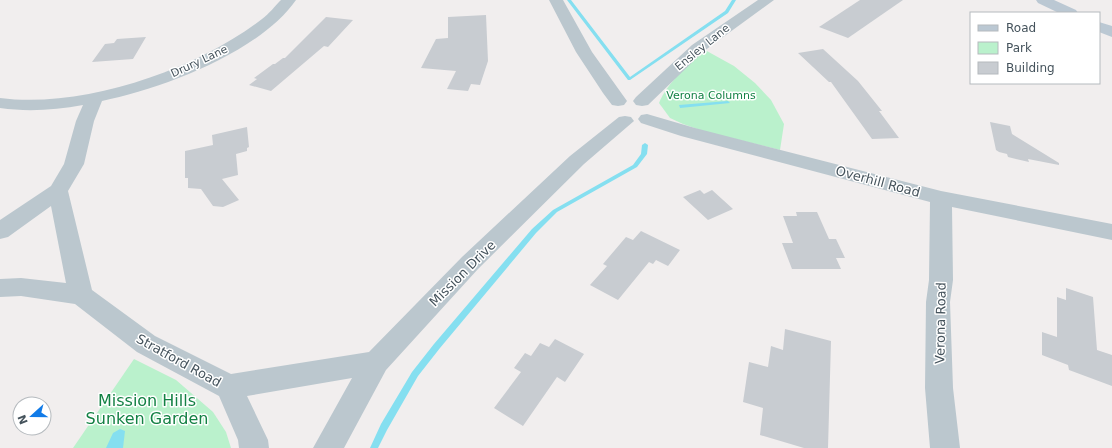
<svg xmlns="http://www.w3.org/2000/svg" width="1112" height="448" font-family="'DejaVu Sans',sans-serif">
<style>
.green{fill:#baf1cc}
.water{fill:#85dff0}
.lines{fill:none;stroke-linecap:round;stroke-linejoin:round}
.stream{fill:#85dff0;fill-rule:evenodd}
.building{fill:#c8ccd1}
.minor{fill:#bbc7ce;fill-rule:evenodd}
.secondary{fill:#bbc8d3;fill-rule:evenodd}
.labels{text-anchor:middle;stroke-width:3;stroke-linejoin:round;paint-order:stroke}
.far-street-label{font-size:11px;fill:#45535c;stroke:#fff}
.far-park-label{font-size:11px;fill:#138144;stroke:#fff}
.street-label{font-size:13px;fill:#45535c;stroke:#fff}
.near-park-label{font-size:16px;fill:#138144;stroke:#fff}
</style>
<rect width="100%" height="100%" fill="#f1eeee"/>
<g class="green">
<path d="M705 50 734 66 755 83 771 100 784 124 780 150 706 132 683 124 670 118 659 103C667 83 688 64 705 50Z"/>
<path d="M134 359 176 380 213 412 226 432 231 448H73Z"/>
</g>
<g class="water">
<path d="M728 101 730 103 680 108 679 105Z"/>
<path d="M120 429 125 431 123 448H106L113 433Z"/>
</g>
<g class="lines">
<g class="stream">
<path d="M567 0H571L630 77 725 11 732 0H736L728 13 630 80H628Z"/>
<path d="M645 143 648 145 647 154 637 167 557 212 536 233 440 348 418 376 387 430 378 448H370L381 424 412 372 434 344 532 229 553 210 633 165 641 154 642 145Z"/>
</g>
</g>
<g class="building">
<path d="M860 0H903L848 38 819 27Z"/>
<path d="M486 15 488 61 480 85 471 84 468 91 447 89 456 71 421 68 436 39 448 38V17Z"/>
<path d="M326 17 353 20 328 47 324 46 271 91 249 85 257 79 254 78 273 64H275L283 58H285Z"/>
<path d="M146 37 133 59 92 62 105 44 114 43 117 39Z"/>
<path d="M823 49 858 81 882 111H879L899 138 872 139 831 82H829L798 53Z"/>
<path d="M990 122 1010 126 1012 134 1059 163V165L1028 159 1029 162 1008 157 1007 154 999 152 996 150Z"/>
<path d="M247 127 249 147 247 148V151L236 154 238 175 222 179 239 200 223 207 213 206 201 189 188 188V178H185V151L213 145 212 135Z"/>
<path d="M700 190 704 194 712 190 733 209 708 220 683 197Z"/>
<path d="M796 212H817L829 239H836L845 258H836L841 269H792L782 243H793L783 216H797Z"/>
<path d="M641 231 680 250 668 266 656 260 653 264 649 262 618 300 590 285 607 266 603 264 626 237 633 240Z"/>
<path d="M1066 288 1093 297 1097 350 1112 355V386L1069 370 1068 365 1042 355V332L1057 337V297L1066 300Z"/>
<path d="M785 329 831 341 828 448H804L760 435 763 408 743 402 749 362 768 367 771 346 783 350Z"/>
<path d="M555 339 584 354 565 382 557 377 523 426 494 408 521 372 514 368 525 353 531 356 540 343 549 347Z"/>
</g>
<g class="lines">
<g class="minor">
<path d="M281 0H296C260 52 162 89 102 101L94 121 84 164 68 191 92 290 155 336 231 374 369 352 462 257 570 156 619 117 625 116 631 117 634 121 584 164 478 269 386 370 344 448H313L352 378 247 396 268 440 269 448H239L238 440 219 396 137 352 75 304 21 296 0 297V279L21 278 66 283 51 206 8 237 0 239V220L51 186 64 164 76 121 83 105C55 110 28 112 0 108V98C83 109 196 70 262 19 269 14 275 6 281 0Z"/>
<path d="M549 0H563L592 52 627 101 624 105 618 106 612 105 603 93 576 52Z"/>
<path d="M758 0H774L704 51 648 105 642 106 636 105 633 101 636 97 692 45Z"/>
<path d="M647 114 695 128 941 191 1112 224V240L952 207 953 280 950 302 953 388 960 448H930L925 388 926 302 929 280 930 202 681 136 641 123 638 119 641 115Z"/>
</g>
<g class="secondary">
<path d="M1036 0H1054L1076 10 1078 13H1059L1038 3Z"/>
<path d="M1099 22 1112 26V37L1099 32Z"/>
</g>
</g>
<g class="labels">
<g class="far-street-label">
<text transform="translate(702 47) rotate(-39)" y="4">Ensley Lane</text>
<text transform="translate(199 61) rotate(-25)" y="4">Drury Lane</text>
</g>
<g class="far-park-label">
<text x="711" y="99">Verona Columns</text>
</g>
<g class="street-label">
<text transform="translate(878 181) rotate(15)" y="5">Overhill Road</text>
<text transform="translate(462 273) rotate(-45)" y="5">Mission Drive</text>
<text transform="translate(940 323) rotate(-89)" y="5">Verona Road</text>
<text transform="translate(179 360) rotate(29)" y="5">Stratford Road</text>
</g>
<g class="near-park-label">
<text x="147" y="406">Mission Hills<tspan x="147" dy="18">Sunken Garden</tspan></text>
</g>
</g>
<rect x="970" y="12" width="130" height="72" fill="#ffffff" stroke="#b5babe"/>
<rect x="978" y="25" width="20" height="6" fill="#bbc8d3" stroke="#b5babe"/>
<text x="1006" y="32" font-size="12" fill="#45535c">Road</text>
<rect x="978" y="42" width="20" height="12" fill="#baf1cc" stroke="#b5babe"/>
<text x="1006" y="52" font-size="12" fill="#45535c">Park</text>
<rect x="978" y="62" width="20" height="12" fill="#c8ccd1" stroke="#b5babe"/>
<text x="1006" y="72" font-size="12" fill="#45535c">Building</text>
<g transform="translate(32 416) rotate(249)"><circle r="19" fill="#ffffff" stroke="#b5babe"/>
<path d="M0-3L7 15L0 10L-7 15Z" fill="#117be8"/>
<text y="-6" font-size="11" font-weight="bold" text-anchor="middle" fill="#45535c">N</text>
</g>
</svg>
